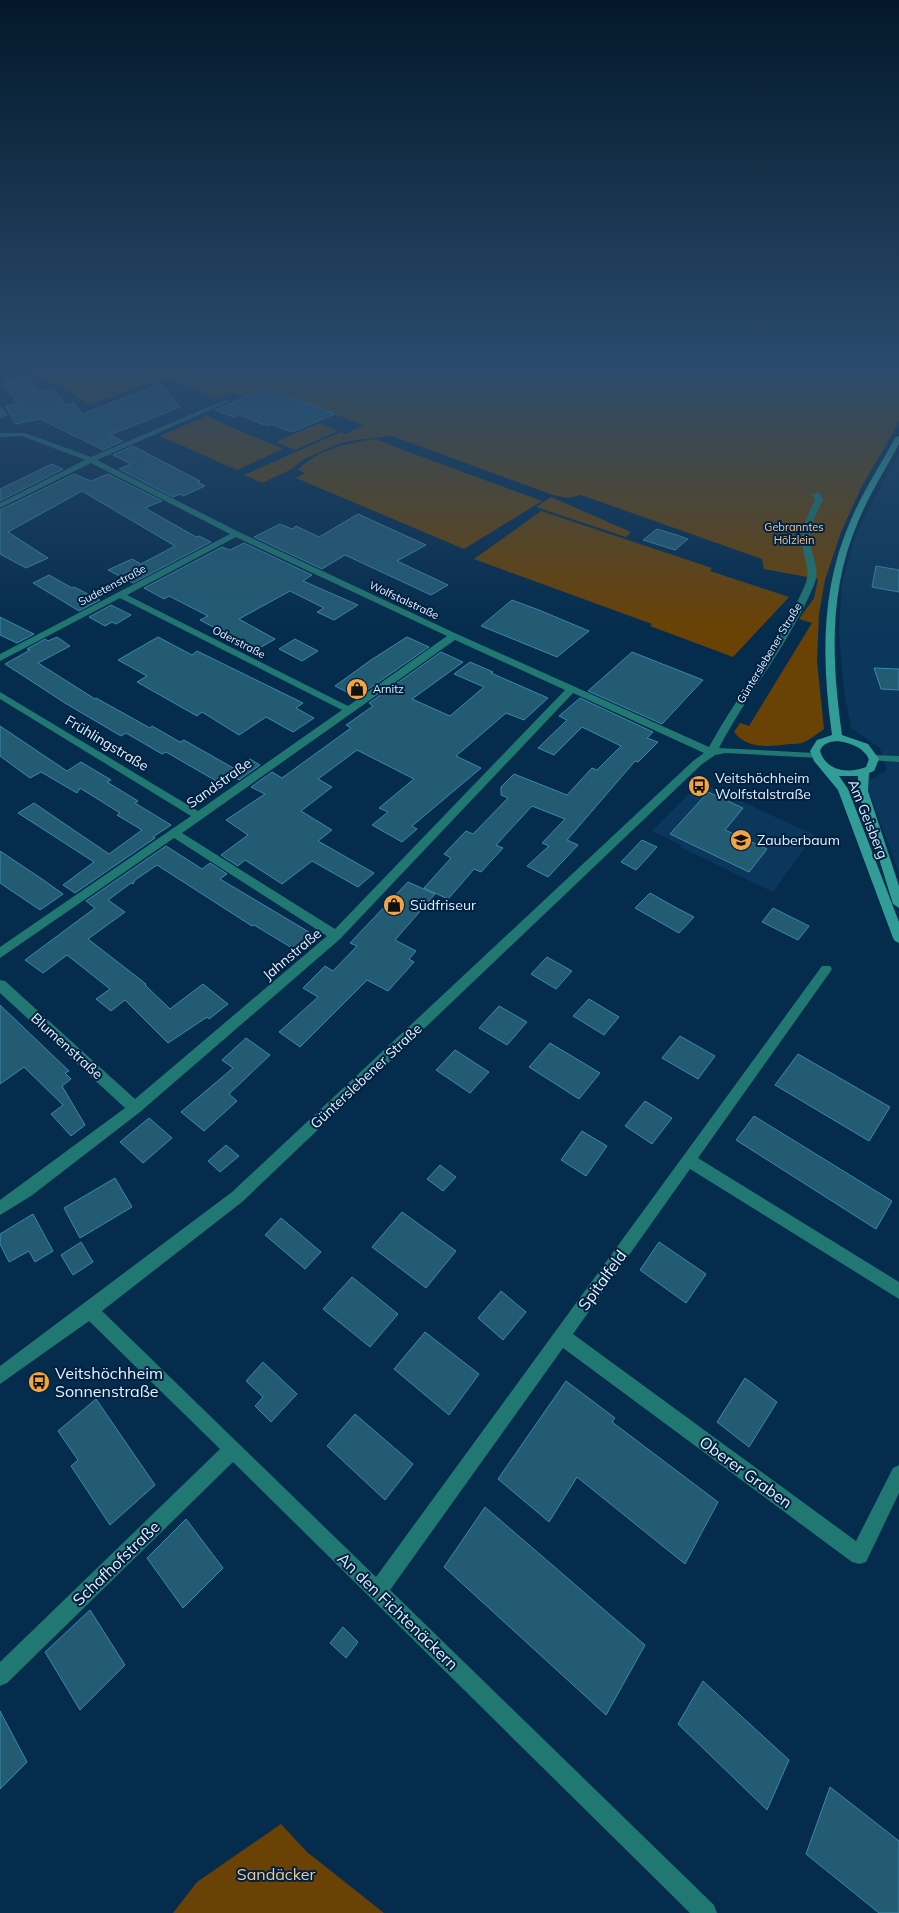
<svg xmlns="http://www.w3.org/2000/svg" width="899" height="1913" font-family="Mulish,sans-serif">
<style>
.built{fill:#0a375b}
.green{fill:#6b4205}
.building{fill:#235b73;stroke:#3a89ab}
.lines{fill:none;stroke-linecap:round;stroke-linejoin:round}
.street{fill:#217771;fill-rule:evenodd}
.secondary{fill:#319d96;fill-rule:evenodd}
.labels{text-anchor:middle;stroke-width:4;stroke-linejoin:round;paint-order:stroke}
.far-park-label{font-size:11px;fill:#f7c792;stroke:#002242}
.far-street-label{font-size:11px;fill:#e6f1fc;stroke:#002242}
.far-poi-label{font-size:11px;fill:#e6f1fc;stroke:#002242;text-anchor:start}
.street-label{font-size:14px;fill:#e6f1fc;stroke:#002242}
.poi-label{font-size:14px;fill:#e6f1fc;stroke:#002242;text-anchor:start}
.near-street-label{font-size:16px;fill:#e6f1fc;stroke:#002242}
.near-poi-label{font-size:16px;fill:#e6f1fc;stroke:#002242;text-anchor:start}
.near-park-label{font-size:16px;fill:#f7c792;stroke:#002242}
</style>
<rect width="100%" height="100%" fill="#052c4d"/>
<g class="built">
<path d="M899 453V873L866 783 887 770 880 748 851 728 844 691 839 632 842 583 856 534Z"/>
<path d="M707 785 814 835 773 892 680 847 681 845 652 831 689 794Z"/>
</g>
<g class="green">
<path d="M4 365H899V422L861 488 841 532 825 580 819 614 817 661 824 729C818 733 810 740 804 742 800 744 793 744 789 744 769 747 747 749 734 732L740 723 749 726 812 623 799 619 814 598 818 579 764 569 762 559 581 495 568 498 553 495 392 436 356 440 337 444 302 460 292 469 262 483 244 475 341 432 346 434 363 425 267 388 244 397 234 394 215 398 171 379 140 386 90 405 59 385Z"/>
<path d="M206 416 283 449 237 470 160 436Z"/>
<path d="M319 423 338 431 295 450 276 442Z"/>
<path d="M376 439 395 447 542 501 464 549 296 478 305 473 298 470C317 449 349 443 376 439Z"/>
<path d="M551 497 631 532 626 537 536 507Z"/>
<path d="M541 511 712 568 710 571 789 597 733 657 650 626 652 624 474 559Z"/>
<path d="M281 1824 307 1852 384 1913H173L197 1882Z"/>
</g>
<g class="building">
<path d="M28 377 39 392 53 389 65 405 74 403 82 414 161 384 180 407 110 435 123 441 103 450 40 419 16 424 5 406 17 403 3 382Z"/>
<path d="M267 388 314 406 335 414 292 432 271 424 267 426 240 415 234 417 215 410Z"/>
<path d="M133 446 200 481 197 482 205 486 183 496 180 494 173 497 119 469 131 464 113 455Z"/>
<path d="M52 464 63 469 0 501V489Z"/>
<path d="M74 474 91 481 108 474 162 501 145 508 196 537 199 536 211 542 133 583 108 570 132 559 141 564 175 546 82 491 8 532 48 558 26 568 0 554V510Z"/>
<path d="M358 514 426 545 397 561 448 585 431 595 345 555 322 569 254 537 280 524 292 529 296 526 319 537Z"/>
<path d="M657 529 680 536 688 539 675 550 643 540Z"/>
<path d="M244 543 312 575 303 581 358 605 334 620 317 612 324 608 290 591 239 619 275 639 256 650 200 620 208 616 169 596 164 599 144 588 222 547 230 550Z"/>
<path d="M876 566 899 570V592L872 587Z"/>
<path d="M49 575 72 588 74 587 100 600 79 611 33 583Z"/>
<path d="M512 600 539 610 589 631 557 657 481 626Z"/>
<path d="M111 605 131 615 116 624 112 622 105 626 89 617Z"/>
<path d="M0 617 34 634 17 643 0 635Z"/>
<path d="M57 637 70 646 38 663 95 699 96 698 150 728 152 726 180 742 184 740 235 769 250 759 260 765 239 780 229 774 218 782 166 752 162 754 126 733 121 736 65 703 5 664 30 650 27 649 45 639 48 641Z"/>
<path d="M158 637 192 655 197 651 303 703 296 708 314 718 293 732 266 717 239 735 202 712 197 716 137 682 147 676 118 660Z"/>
<path d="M407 637 429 647 357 697 335 686 371 660Z"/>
<path d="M295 639 318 651 302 661 279 649Z"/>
<path d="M441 652 463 662 412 699 450 716 484 687 454 674 470 662 493 672 491 673 548 698 524 720 506 713 456 756 481 768 412 826 417 829 402 842 372 825 388 812 379 808 414 779 357 750 318 779 332 787 301 811 332 830 318 841 374 873 358 887 312 861 282 884 245 860 238 866 221 855 248 835 226 820 265 794 251 787 272 772 282 778 351 728 346 725 373 706 369 703Z"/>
<path d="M632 652 703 680 662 724 588 691Z"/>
<path d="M874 668 899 669V690L881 689Z"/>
<path d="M580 698 653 732 647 738 658 742 638 762 635 761 567 840 578 845 548 877 527 866 549 846 542 843 565 819 532 806 496 845 503 848 481 872 474 869 448 899 424 888 451 858 444 854 466 831 473 834 508 798 501 795V787L514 774 567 795 592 768 597 770 621 746 582 727 554 755 538 748 567 720 559 716Z"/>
<path d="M0 726 67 771 81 762 111 780 107 782 138 801 135 803 171 825 153 837 155 838 75 893 63 885 94 862 18 813 34 803 109 854 142 830 117 815 120 813 80 788 77 793 41 772 30 778 0 756Z"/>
<path d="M708 792 743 808 725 830 767 849 749 872 670 834Z"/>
<path d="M642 840 657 847 636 870 621 862Z"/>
<path d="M166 846 202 869 210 863 227 874 220 879 314 935 297 951 254 925 252 926 157 865 135 880 133 884 131 883 108 900 125 912 88 939 146 984 145 985 170 1009 203 984 228 1004 209 1019 207 1017 168 1043 125 1000 111 1011 96 999 110 989 67 955 43 973 25 960 95 908 86 901Z"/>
<path d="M0 851 42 879 63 894 40 910 0 883Z"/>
<path d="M408 882 435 894 395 940 416 951 409 959 414 962 388 991 367 980 300 1047 279 1032 318 997 303 988 325 966 333 971 357 946 350 943Z"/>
<path d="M650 893 673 906 694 917 679 933 635 908Z"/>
<path d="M773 908 809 926 798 940 762 922Z"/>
<path d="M547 957 572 971 556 989 531 974Z"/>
<path d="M589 999 619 1017 604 1035 573 1016Z"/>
<path d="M0 1005 69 1071 65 1073 71 1079 62 1086 85 1125 71 1136 51 1114 63 1105 24 1067 0 1084Z"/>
<path d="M499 1006 527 1022 507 1045 479 1028Z"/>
<path d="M680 1036 715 1056 698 1079 662 1058Z"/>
<path d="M246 1038 270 1055 229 1094 237 1101 204 1131 181 1112 233 1068 222 1060Z"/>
<path d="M550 1043 600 1073 579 1099 529 1067Z"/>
<path d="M455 1050 489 1072 470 1093 436 1070Z"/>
<path d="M798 1054 890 1107 869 1141 775 1085Z"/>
<path d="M645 1101 672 1118 652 1144 625 1126Z"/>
<path d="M754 1116 892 1201 876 1229 736 1140Z"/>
<path d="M149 1118 172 1138 143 1163 120 1142Z"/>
<path d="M582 1131 607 1146 586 1176 561 1160Z"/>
<path d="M226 1145 239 1156 220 1172 208 1161Z"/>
<path d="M440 1165 456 1177 443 1191 427 1179Z"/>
<path d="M115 1178 132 1207 80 1238 64 1208Z"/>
<path d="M402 1212 456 1251 426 1288 372 1247Z"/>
<path d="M33 1214 53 1251 35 1262 29 1251 9 1262 0 1244V1234Z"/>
<path d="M281 1218 321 1252 305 1269 265 1235Z"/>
<path d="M81 1242 93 1262 73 1275 61 1255Z"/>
<path d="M659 1242 706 1274 686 1303 640 1270Z"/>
<path d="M352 1277 398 1314 370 1347 323 1309Z"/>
<path d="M501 1291 526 1312 503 1340 478 1318Z"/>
<path d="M425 1332 479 1374 449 1415 394 1369Z"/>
<path d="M263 1362 297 1394 271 1422 255 1406 263 1397 246 1381Z"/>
<path d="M745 1378 777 1402 749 1447 717 1422Z"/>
<path d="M566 1381 615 1418 612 1422 718 1502 685 1564 577 1477 549 1522 498 1479Z"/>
<path d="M96 1399 155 1485 110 1525 71 1466 78 1460 58 1431Z"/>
<path d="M355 1414 413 1464 385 1500 327 1446Z"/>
<path d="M485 1507 645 1645 606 1715 444 1567Z"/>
<path d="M186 1519 223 1568 183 1608 147 1558Z"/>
<path d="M90 1610 125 1665 80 1710 45 1652Z"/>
<path d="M343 1627 358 1642 346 1658 330 1643Z"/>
<path d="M703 1681 789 1760 767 1810 678 1724Z"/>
<path d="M0 1711 27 1762 0 1789Z"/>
<path d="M830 1787 899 1841V1913H879L806 1854Z"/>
</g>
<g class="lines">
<g class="street">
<path d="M225 400 230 401 97 460 239 532 457 634 709 747C739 692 781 642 805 585 812 568 802 556 802 540 802 526 809 512 815 500L812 494 819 492 823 500C817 512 809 526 810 540 811 556 821 568 814 585 790 643 748 692 719 748L815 753 819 754 820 756 819 758 726 753 715 755 701 765 242 1202 102 1311 376 1577 822 966H830L832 969 830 972 698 1158 899 1282V1299L690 1169 573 1334 856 1541 893 1468 899 1465V1493L866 1562 859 1564 852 1562 563 1348 390 1590 714 1905 717 1913H690L233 1462 7 1683 0 1686V1662L220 1449 89 1321 0 1384V1366L232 1192 693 761 704 753 573 693 340 939 140 1112 31 1196 0 1215V1200L125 1108 0 993V980L5 981 135 1099 327 936 174 838 0 958V947L191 816 0 699V692L198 811 342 710 120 598 0 661V654L230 534 91 463 0 508V503L85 460 22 436 0 437V433H25L91 457ZM236 537 447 636 348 706 127 595ZM455 640 565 690 335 929 182 833Z"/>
<path d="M0 405 8 415 0 419Z"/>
<path d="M873 755 899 756V762L869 760 868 758Z"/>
</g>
<path class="secondary" d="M899 436V444C885 470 869 495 858 522 828 591 832 663 842 735L868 744 879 759 874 771 869 773 868 791 899 886V908L893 904 858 791V776H839L848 789 899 922V943L895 941 893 938 838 790 814 761 810 751 817 740 832 735C822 663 820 591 850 522 862 493 880 466 895 438ZM837 741C850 743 862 746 869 759L866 767C848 774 826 771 820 751 823 743 829 742 837 741Z"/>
</g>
<linearGradient id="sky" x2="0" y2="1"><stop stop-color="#03182a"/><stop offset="0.58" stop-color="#2a4b6d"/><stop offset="1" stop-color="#2a4b6d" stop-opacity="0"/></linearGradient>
<rect width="899" height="633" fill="url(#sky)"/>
<defs>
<g id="shop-disc" transform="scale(1.125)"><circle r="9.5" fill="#f2a542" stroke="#002242"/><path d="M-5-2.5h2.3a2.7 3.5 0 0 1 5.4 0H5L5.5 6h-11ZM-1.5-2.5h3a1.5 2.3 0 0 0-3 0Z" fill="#111"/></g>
<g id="bus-disc" transform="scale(1.125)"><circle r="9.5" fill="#f2a542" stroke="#002242"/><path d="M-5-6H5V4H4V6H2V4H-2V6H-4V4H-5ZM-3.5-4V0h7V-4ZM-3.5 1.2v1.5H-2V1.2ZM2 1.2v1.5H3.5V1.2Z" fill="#111"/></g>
<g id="school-disc" transform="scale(1.125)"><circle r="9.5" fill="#f2a542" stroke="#002242"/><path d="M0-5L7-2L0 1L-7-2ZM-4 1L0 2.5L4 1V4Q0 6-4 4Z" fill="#111"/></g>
</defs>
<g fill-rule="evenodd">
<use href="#shop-disc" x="357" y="689"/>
<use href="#bus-disc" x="699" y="786"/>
<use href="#school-disc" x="741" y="840"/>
<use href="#shop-disc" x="394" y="905"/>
<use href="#bus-disc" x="39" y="1382"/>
</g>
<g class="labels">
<g class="far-park-label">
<text x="794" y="531">Gebranntes<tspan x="794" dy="13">Hölzlein</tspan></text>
</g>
<g class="far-street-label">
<text transform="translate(112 585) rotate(-28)" y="4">Sudetenstraße</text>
<text transform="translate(404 600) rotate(25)" y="4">Wolfstalstraße</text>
<text transform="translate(239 642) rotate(27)" y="4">Oderstraße</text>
<text transform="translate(769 653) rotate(-59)" y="4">Günterslebener Straße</text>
</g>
<g class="far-poi-label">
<text x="373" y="693">Arnitz</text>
</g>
<g class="street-label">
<text transform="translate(107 743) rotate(31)" y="5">Frühlingstraße</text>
<text transform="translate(219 783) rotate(-35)" y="5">Sandstraße</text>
<text transform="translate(868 819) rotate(68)" y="5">Am Geisberg</text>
<text transform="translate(292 954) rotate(-40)" y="5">Jahnstraße</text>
<text transform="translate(67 1046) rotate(42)" y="5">Blumenstraße</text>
<text transform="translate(366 1076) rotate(-43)" y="5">Günterslebener Straße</text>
</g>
<g class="poi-label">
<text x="715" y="783">Veitshöchheim<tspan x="715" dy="16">Wolfstalstraße</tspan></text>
<text x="757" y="845">Zauberbaum</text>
<text x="410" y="910">Südfriseur</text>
</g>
<g class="near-street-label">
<text transform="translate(602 1280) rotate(-54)" y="6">Spitalfeld</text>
<text transform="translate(746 1472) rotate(36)" y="6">Oberer Graben</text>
<text transform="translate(116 1563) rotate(-44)" y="6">Schafhofstraße</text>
<text transform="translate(398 1611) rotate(44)" y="6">An den Fichtenäckern</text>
</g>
<g class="near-poi-label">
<text x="55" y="1379">Veitshöchheim<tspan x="55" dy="18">Sonnenstraße</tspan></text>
</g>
<g class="near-park-label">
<text x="276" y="1880">Sandäcker</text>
</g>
</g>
</svg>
